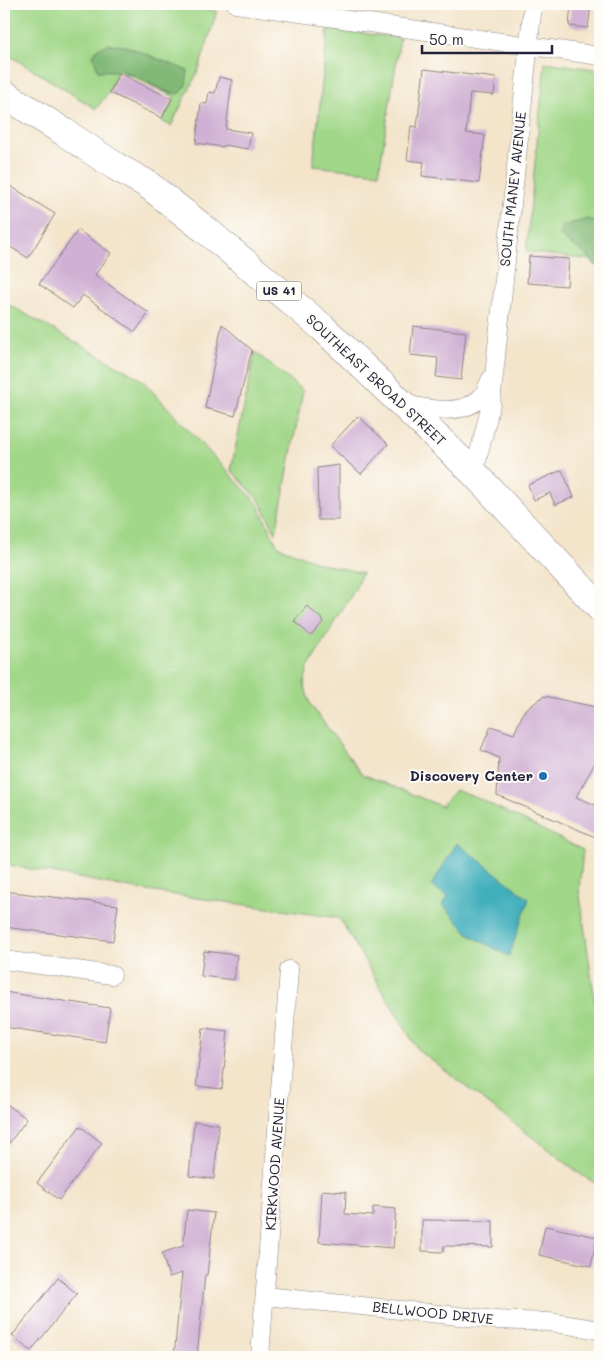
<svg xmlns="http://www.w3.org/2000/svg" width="604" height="1361" font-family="Mali,sans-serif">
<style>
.green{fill:#a1d788;stroke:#627c62}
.forest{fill:#80b874;stroke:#516d58}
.water{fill:#40afbc;stroke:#31687c}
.building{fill:#d0b0d4}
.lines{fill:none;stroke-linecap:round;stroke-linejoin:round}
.minor-casing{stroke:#8a8382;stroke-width:19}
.primary-casing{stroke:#8a8382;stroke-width:29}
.minor{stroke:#fff;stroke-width:18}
.primary{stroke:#fff;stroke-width:28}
.poi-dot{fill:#1f6fb2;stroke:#fdfcf7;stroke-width:2}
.labels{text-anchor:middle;stroke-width:4;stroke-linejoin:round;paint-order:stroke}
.shield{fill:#fdfcf7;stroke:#646373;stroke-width:1}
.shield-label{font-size:12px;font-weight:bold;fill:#22223b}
.street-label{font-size:14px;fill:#22223b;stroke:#fdfcf7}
.poi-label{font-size:14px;font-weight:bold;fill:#22223b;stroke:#fdfcf7;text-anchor:end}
</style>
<rect width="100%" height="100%" fill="#fdfcf7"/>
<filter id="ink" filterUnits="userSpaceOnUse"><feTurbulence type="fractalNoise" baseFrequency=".02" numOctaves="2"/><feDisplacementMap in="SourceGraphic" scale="10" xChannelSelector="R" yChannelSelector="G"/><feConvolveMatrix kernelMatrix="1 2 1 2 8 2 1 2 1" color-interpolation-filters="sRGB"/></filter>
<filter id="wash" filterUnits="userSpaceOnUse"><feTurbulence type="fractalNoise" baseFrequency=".0096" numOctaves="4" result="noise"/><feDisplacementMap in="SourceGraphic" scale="20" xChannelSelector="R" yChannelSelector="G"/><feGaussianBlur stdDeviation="1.12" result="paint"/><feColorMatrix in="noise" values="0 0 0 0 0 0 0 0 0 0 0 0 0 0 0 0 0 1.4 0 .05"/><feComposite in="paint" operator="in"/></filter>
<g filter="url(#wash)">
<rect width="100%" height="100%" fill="#f3e4ca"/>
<g class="green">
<path d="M4 4H164L217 11 199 69 171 126 162 121 175 97 118 70 108 93 96 109 4 52Z"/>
<path d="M328 29 400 38 379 173 313 166Z"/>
<path d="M545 62 600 70V261L526 252Z"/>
<path d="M4 302 141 379 257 503 278 546 319 563 362 573 354 591 308 668 304 684 310 704 362 774 441 806 455 790 482 800 583 850 579 889 595 1003 600 1007V1186L583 1176 418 1050 339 918 147 891 4 864Z"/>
<path d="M255 352 303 391 276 533 259 500 231 470Z"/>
</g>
<g class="forest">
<path d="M108 44 126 46 188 71 186 85 181 93C165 96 149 81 134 75 123 71 110 70 98 71L93 55 98 48Z"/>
<path d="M589 219 600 224V266L595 265 588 256 560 236 561 226Z"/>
</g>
<path class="water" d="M457 843 529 899 509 956 471 936 443 905 448 896 431 886Z"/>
<g id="blocks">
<g class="building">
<path d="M571 4H591L588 28 569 26Z"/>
<path d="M424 69 496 78 494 95 470 93 466 133 485 135 479 183 422 176 424 162 407 160 411 126 417 127Z"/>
<path d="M119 73 172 99 162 118 110 93Z"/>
<path d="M219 77 232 80 226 129 251 133 248 149 224 145 223 147 196 143 201 103 207 104 209 92 215 93Z"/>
<path d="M4 182 55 214 28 258 4 243Z"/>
<path d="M78 230 111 253 95 275 149 313 135 332 83 295 73 308 39 284Z"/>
<path d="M529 256 569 259 567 286 527 283Z"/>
<path d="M222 324 252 350 235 416 205 408Z"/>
<path d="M413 326 466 332 461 380 436 377 438 358 410 355Z"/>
<path d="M358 416 388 444 361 474 330 446Z"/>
<path d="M339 465V520H318L317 468Z"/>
<path d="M562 470 574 497 555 505 550 493 534 500 528 485Z"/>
<path d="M307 606 324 621 311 636 294 621Z"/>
<path d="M544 696 600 708V754L576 797 600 807V839L497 795 499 758 481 750 491 726 514 734 524 711Z"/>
<path d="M4 891 118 905 113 941 4 927Z"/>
<path d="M204 951 237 955 234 980 201 976Z"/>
<path d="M4 992 110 1008 105 1042 4 1027Z"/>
<path d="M203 1028 228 1031 222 1089 196 1086Z"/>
<path d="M4 1102 27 1119 4 1150Z"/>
<path d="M194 1121 219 1124 214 1179 189 1176Z"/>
<path d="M80 1126 102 1143 59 1200 37 1183Z"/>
<path d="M322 1190 346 1192 345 1214 373 1216V1207L396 1209 393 1248 319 1242Z"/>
<path d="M187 1210 214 1213 207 1275H205L197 1357H174L182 1273 169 1277 162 1253 183 1246Z"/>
<path d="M422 1220 493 1221V1247L444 1246 443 1252 422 1251Z"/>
<path d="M545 1226 597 1237 591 1266 539 1255Z"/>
<path d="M58 1278 77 1294 31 1351 12 1336Z"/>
</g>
</g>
</g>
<g filter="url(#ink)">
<use href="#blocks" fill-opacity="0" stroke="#8a8382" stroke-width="1"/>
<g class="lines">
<g class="minor-casing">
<g id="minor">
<path d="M236 4 600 56"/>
<path d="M404 404C428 409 464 417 482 396 486 392 488 384 491 379"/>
<path d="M474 473 491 404 533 4"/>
<path d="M4 960 112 975"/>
<path d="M265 1296 497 1320 549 1322 600 1330"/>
<path d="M260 1357 289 970"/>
</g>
</g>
<g class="primary-casing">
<path id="primary" d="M4 94 64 132 115 166 147 184 207 231 323 328 474 473 600 608"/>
</g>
<use href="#minor" class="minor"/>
<use href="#primary" class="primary"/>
</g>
</g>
<circle class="poi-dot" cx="543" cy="776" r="5"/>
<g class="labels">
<rect class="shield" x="256.5" y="281.5" width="45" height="19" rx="4"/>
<g class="shield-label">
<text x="279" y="295">US 41</text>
</g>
<g class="street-label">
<text transform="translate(513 189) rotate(-84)" y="5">SOUTH MANEY AVENUE</text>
<text transform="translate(376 380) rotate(43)" y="5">SOUTHEAST BROAD STREET</text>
<text transform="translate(275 1164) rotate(-86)" y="5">KIRKWOOD AVENUE</text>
<text transform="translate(433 1313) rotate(6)" y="5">BELLWOOD DRIVE</text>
</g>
<g class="poi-label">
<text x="533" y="781">Discovery Center</text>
</g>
</g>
<rect width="604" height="1361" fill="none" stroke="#fdfcf7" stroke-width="20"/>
<path d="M422 45v8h130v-8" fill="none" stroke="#22223b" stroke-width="2.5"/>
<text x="429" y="45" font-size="15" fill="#22223b" stroke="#fdfcf7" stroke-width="4" paint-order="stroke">50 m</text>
</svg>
